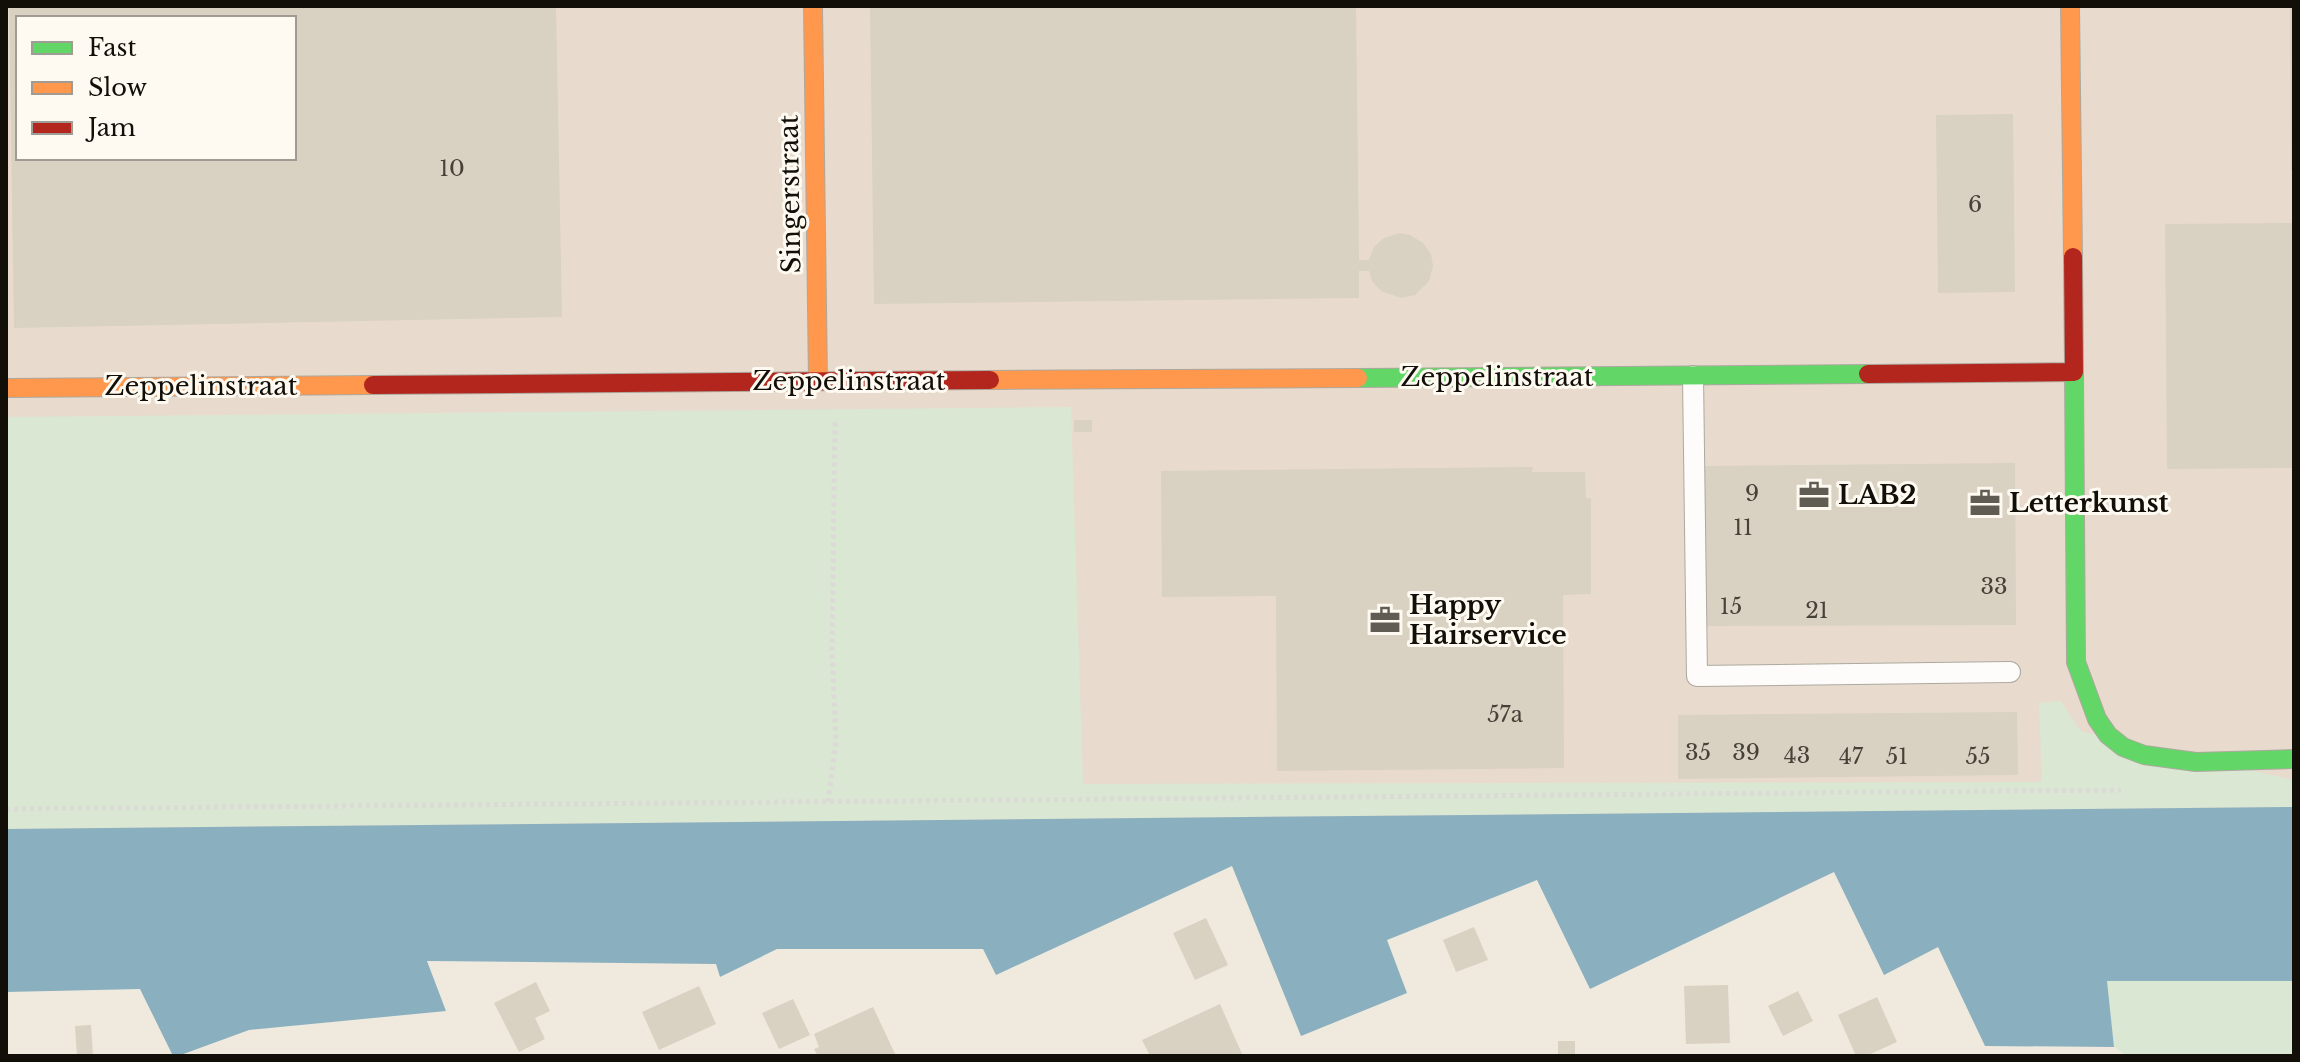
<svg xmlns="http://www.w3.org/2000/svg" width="2300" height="1062" font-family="'Libre Baskerville',serif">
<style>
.industrial{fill:#e8dbce;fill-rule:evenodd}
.green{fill:#dae7d3}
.water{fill:#8aafbf}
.building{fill:#d9d1c2;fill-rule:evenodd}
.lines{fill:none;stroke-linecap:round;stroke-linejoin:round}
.lane-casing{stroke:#ada99f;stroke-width:22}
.fast-casing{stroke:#ada99f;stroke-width:20}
.slow-casing{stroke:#ada99f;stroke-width:20}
.jam-casing{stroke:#ada99f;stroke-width:20}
.path{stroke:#dcdad6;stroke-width:5;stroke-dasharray:4 4;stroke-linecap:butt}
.lane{stroke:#fdfcfa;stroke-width:20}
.fast{stroke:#63d668;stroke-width:18}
.slow{stroke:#ff974d;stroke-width:18}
.jam{stroke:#b3261e;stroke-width:18}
.labels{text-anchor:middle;stroke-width:6;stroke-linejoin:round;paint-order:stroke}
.number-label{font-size:22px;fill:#464238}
.street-label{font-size:26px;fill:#120f08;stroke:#fefaf1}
.poi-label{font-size:26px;font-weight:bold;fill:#120f08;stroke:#fefaf1;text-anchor:start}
</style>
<rect width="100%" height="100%" fill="#f0eade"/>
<path class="industrial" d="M6 6H2294V822L6 854ZM18 18H294V158H18Z"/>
<g class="green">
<path d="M1071 407 1083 784 2042 782 2039 703 2061 701 2080 731 2294 780V807L6 829V417Z"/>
<path d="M2107 981H2294V1056H2127L2114 1047Z"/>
</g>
<path class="water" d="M2294 807V981H2107L2114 1047 1985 1046 1938 947 1884 975 1834 872 1590 989 1537 880 1387 940 1407 993 1301 1036 1232 866 996 975 983 949H777L720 977 716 964 427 961 446 1011 249 1030 178 1056H173L140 989 6 992V829Z"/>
<g class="building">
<path d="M9 6H556L562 317 14 328ZM18 18H294V158H18Z"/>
<path d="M870 6H1356L1359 260H1369L1374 247 1384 238 1400 233 1410 235 1423 243 1431 254 1433 266 1429 281 1415 295 1401 298 1381 291 1372 281 1369 271H1359V298L874 304Z"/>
<path d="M2290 6H2294V170H2291Z"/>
<path d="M2013 114 2015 292 1938 293 1936 115Z"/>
<path d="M2294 223V468L2167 469 2165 224Z"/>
<rect x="1074" y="420" width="18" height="12"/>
<path d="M2015 463 2016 625 1703 626V466Z"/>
<path d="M1533 467 1532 472H1585L1586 498H1591V594L1563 595 1564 768 1277 771 1276 596 1162 597 1161 471Z"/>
<path d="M2017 712 2018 775 1678 779V715Z"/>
<path d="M1206 918 1228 965 1195 980 1173 933Z"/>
<path d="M1474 927 1488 960 1456 972 1443 940Z"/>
<path d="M536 982 550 1011 535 1018 545 1039 519 1052 494 1003Z"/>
<path d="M1728 985 1730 1043 1686 1044 1684 986Z"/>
<path d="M699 986 716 1024 659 1050 642 1012Z"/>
<path d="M1798 991 1813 1021 1783 1036 1768 1006Z"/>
<path d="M1877 997 1897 1042 1866 1056H1856L1838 1015Z"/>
<path d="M793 999 810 1035 779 1049 762 1013Z"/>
<path d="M1220 1004 1242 1054 1237 1056H1150L1142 1040Z"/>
<path d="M873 1007 896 1056H818L814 1049 819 1047 814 1034Z"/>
<path d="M91 1025 93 1056H77L75 1026Z"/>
<rect x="1558" y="1041" width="17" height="15"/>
</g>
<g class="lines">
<g class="lane-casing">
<path id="lane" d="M1693 376 1697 676 2010 672"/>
</g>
<g class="fast-casing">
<g id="fast">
<path d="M2074 372 2076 662 2097 719 2108 735 2123 747 2144 755 2196 762 2294 759"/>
<path d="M1358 378 1868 374"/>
</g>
</g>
<g class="slow-casing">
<g id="slow">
<path d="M813 6 818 381"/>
<path d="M2070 6 2073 257"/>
<path d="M990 380 1358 378"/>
<path d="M6 388 373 385"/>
</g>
</g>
<g class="jam-casing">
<g id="jam">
<path d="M1868 374 2074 372 2073 257"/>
<path d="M373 385 990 380"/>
</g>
</g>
<g class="path">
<path d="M828 802 836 741 832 650 835 419"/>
<path d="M6 809 2121 790"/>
</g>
<use href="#lane" class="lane"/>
<use href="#fast" class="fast"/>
<use href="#slow" class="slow"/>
<use href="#jam" class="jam"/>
</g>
<defs>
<g id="office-bare" transform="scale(2.4)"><path d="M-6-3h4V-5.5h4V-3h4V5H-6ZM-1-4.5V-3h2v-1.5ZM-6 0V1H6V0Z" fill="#605c53" stroke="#fefaf1" stroke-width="2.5" paint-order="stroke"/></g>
</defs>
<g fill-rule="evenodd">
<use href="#office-bare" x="1814" y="495"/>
<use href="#office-bare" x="1985" y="503"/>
<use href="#office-bare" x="1385" y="620"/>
</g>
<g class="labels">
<g class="number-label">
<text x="452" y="176">10</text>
<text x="1975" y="212">6</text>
<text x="1752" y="501">9</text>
<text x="1743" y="535">11</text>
<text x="1994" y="594">33</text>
<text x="1731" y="614">15</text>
<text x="1817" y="618">21</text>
<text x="1505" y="722">57a</text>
<text x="1698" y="760">35</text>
<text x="1746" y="760">39</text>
<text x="1797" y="763">43</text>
<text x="1851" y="764">47</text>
<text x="1897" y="764">51</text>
<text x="1978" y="764">55</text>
</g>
<g class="street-label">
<text transform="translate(790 194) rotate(-91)" y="9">Singerstraat</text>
<text x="1497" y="386">Zeppelinstraat</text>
<text x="849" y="390">Zeppelinstraat</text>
<text x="201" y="395">Zeppelinstraat</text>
</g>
<g class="poi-label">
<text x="1838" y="504">LAB2</text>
<text x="2009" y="512">Letterkunst</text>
<text x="1409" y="614">Happy<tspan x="1409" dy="30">Hairservice</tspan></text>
</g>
</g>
<rect width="2300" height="1062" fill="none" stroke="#120f08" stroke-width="16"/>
<rect x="16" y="16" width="280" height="144" fill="#fefaf1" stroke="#a09c94" stroke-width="2"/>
<rect x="32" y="42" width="40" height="12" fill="#63d668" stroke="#a09c94" stroke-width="2"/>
<text x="88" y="56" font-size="24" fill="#120f08">Fast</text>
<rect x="32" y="82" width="40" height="12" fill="#ff974d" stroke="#a09c94" stroke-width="2"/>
<text x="88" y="96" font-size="24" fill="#120f08">Slow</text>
<rect x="32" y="122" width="40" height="12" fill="#b3261e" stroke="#a09c94" stroke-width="2"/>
<text x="88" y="136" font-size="24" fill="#120f08">Jam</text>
</svg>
